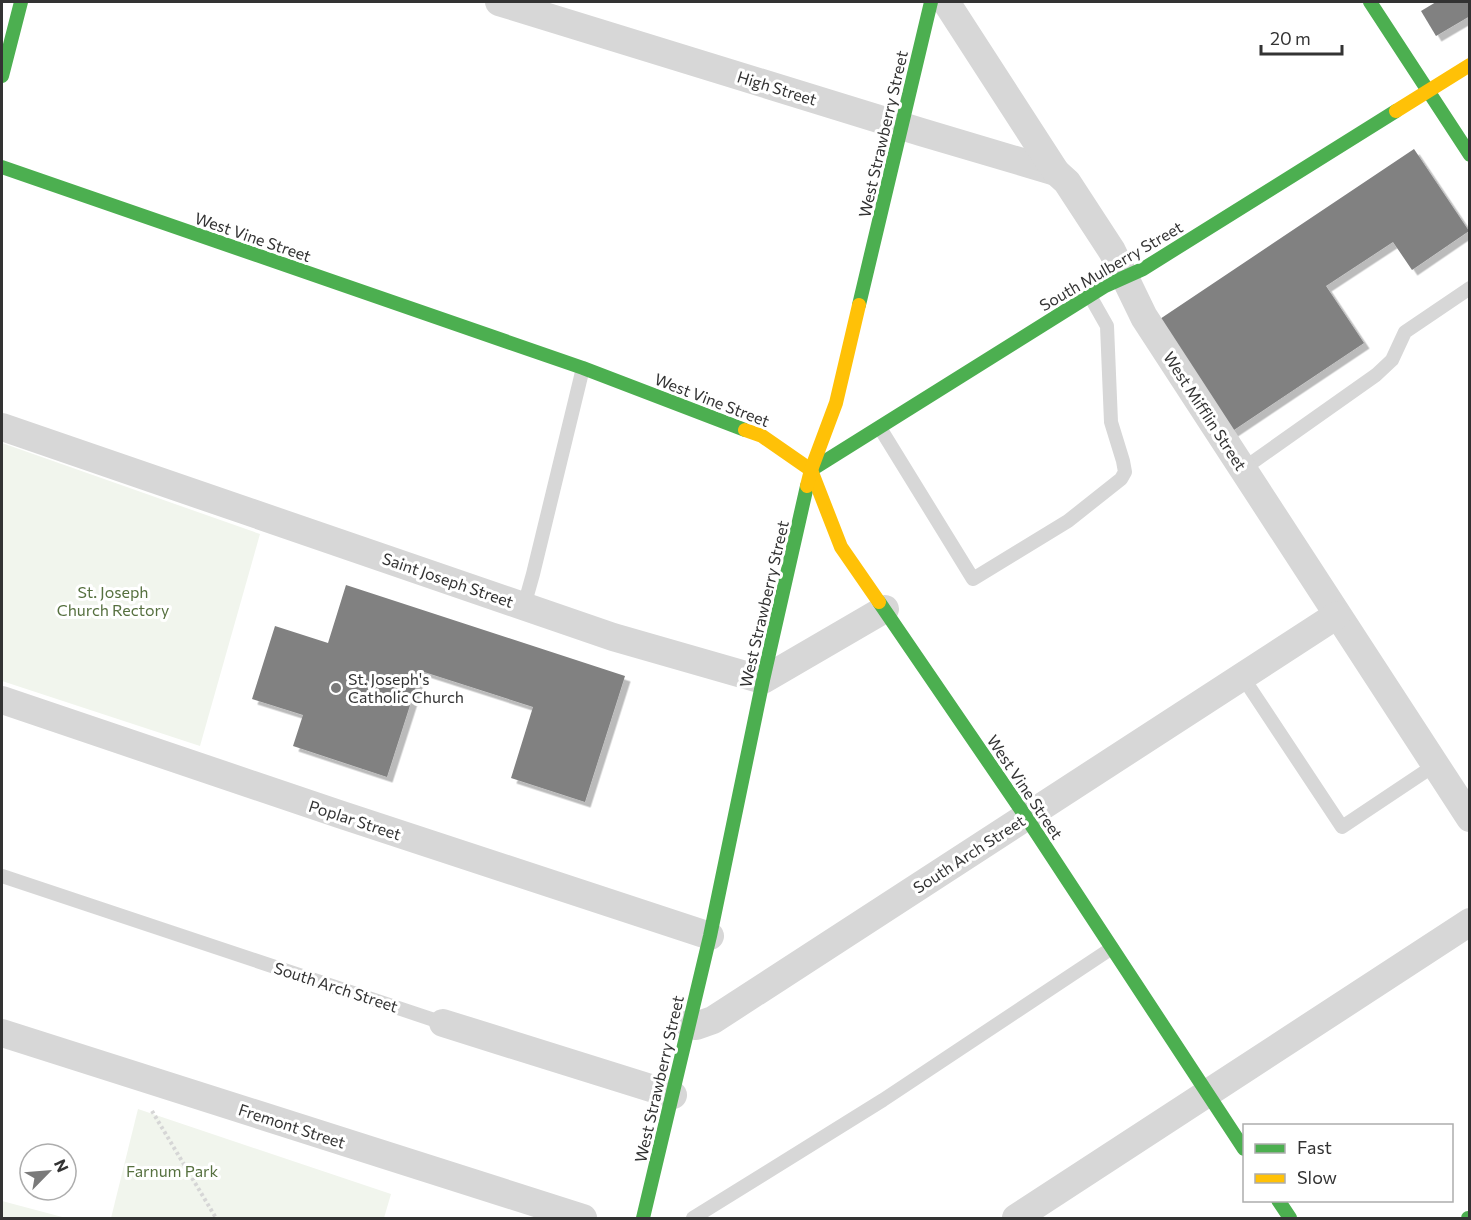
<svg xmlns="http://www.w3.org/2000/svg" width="1471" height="1220" font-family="Commissioner,sans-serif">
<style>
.green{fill:#f1f5ed}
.building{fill:#818181;filter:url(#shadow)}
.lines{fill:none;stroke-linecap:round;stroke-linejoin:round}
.path{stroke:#d6d6d6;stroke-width:4;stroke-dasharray:3 3;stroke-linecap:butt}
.lane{stroke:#d7d7d7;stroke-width:14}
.street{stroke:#d7d7d7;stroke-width:28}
.fast{stroke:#4caf50;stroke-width:14}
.slow{stroke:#ffc107;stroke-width:14}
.poi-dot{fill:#7a7a7a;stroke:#fff;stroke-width:2}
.labels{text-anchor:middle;stroke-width:6;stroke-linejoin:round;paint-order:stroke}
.street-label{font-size:16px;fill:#333;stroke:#fff}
.park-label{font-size:16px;fill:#56703f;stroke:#fff}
.poi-label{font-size:16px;fill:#333;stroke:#fff;text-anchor:start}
</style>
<defs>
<filter id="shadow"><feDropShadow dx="5.5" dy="5.5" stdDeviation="0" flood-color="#0004"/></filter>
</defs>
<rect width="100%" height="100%" fill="#fff"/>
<g class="green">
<path d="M2 443 260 534 200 746 2 681Z"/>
<path d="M138 1109 391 1194 384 1218H111Z"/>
<path d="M2 1201 66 1218H2Z"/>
</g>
<g class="building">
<path d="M1436 2H1468L1470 5V16L1436 36 1421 11Z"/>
<path d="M1414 149 1469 231 1412 270 1393 242 1326 286 1364 343 1231 432 1157 321Z"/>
<path d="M346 585 625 676 585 802 511 778 533 707 421 671 387 777 293 746 303 715 252 699 275 626 328 643Z"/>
</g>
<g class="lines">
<path class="path" d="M152 1111 216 1218"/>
<g class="lane">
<path d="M880 428 973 579 1068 521 1121 479 1125 472 1123 461 1111 422 1107 326 1090 296"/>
<path d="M1243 469 1376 375 1392 360 1405 332 1470 288"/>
<path d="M524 606 533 574 583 368"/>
<path d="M1242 676 1342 827 1435 765"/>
<path d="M2 876 443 1023"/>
<path d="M693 1218 883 1100 1112 948"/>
</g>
<g class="street">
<path d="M499 2 921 132 1056 172"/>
<path d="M946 2 1056 172 1067 182 1112 251 1144 317 1470 818"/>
<path d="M2 427 613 637 763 680 885 609"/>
<path d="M2 700 339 814 710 936"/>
<path d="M443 1023 673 1095"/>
<path d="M689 1024 696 1026 713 1020 1337 615"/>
<path d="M2 1033 583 1218"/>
<path d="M1016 1218 1470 922"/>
</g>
<g class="fast">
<path d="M1370 2 1470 155"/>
<path d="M2 76 21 2"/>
<path d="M2 167 583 368 745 430"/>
<path d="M859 305 931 2"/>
<path d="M811 470 1105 286 1143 269 1396 111"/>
<path d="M879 602 1026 817 1244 1149"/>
<path d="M1278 1200 1290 1218"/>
<path d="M643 1218 710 936 763 680 807 486"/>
<path d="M1468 1218H1470"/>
</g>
<g class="slow">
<path d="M1396 111 1470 65"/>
<path d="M745 430 762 436 811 470 841 547 879 602"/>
<path d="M807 486 811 470 836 403 859 305"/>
</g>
</g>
<circle class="poi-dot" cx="336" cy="688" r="6"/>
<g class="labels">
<g class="street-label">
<text transform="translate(777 88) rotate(17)" y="6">High Street</text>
<text transform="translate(883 134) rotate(-77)" y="6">West Strawberry Street</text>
<text transform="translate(253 237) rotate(19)" y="6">West Vine Street</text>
<text transform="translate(1111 266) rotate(-30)" y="6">South Mulberry Street</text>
<text transform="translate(712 400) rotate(21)" y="6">West Vine Street</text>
<text transform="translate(1205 411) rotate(57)" y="6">West Mifflin Street</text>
<text transform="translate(448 580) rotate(19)" y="6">Saint Joseph Street</text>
<text transform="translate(764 604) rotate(-77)" y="6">West Strawberry Street</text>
<text transform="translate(1025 787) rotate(56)" y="6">West Vine Street</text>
<text transform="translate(355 820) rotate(18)" y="6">Poplar Street</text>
<text transform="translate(969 854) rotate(-33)" y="6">South Arch Street</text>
<text transform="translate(336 987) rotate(18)" y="6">South Arch Street</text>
<text transform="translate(659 1079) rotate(-77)" y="6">West Strawberry Street</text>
<text transform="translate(292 1126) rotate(18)" y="6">Fremont Street</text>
</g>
<g class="park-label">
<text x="113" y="598">St. Joseph<tspan x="113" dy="18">Church Rectory</tspan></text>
<text x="172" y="1177">Farnum Park</text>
</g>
<g class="poi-label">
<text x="348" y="685">St. Joseph's<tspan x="348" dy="18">Catholic Church</tspan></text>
</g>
</g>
<rect width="1471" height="1220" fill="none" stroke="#333333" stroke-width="6"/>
<rect x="1243" y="1124" width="210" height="78" fill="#ffffff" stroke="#adadad" stroke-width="1.5"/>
<rect x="1255" y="1144" width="30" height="9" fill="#4caf50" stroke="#adadad" stroke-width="1.5"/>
<text x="1297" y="1154" font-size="18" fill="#333333">Fast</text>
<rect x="1255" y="1174" width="30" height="9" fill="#ffc107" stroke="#adadad" stroke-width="1.5"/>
<text x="1297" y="1184" font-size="18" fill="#333333">Slow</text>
<g transform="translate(48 1172) rotate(65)"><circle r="28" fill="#ffffff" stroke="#adadad" stroke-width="1.5"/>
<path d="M0-4.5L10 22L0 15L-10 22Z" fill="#7a7a7a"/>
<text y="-9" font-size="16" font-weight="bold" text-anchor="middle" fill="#333333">N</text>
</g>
<path d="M1261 45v9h81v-9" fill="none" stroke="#333333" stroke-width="3"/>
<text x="1270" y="45" font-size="18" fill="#333333" stroke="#ffffff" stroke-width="4.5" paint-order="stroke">20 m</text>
</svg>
